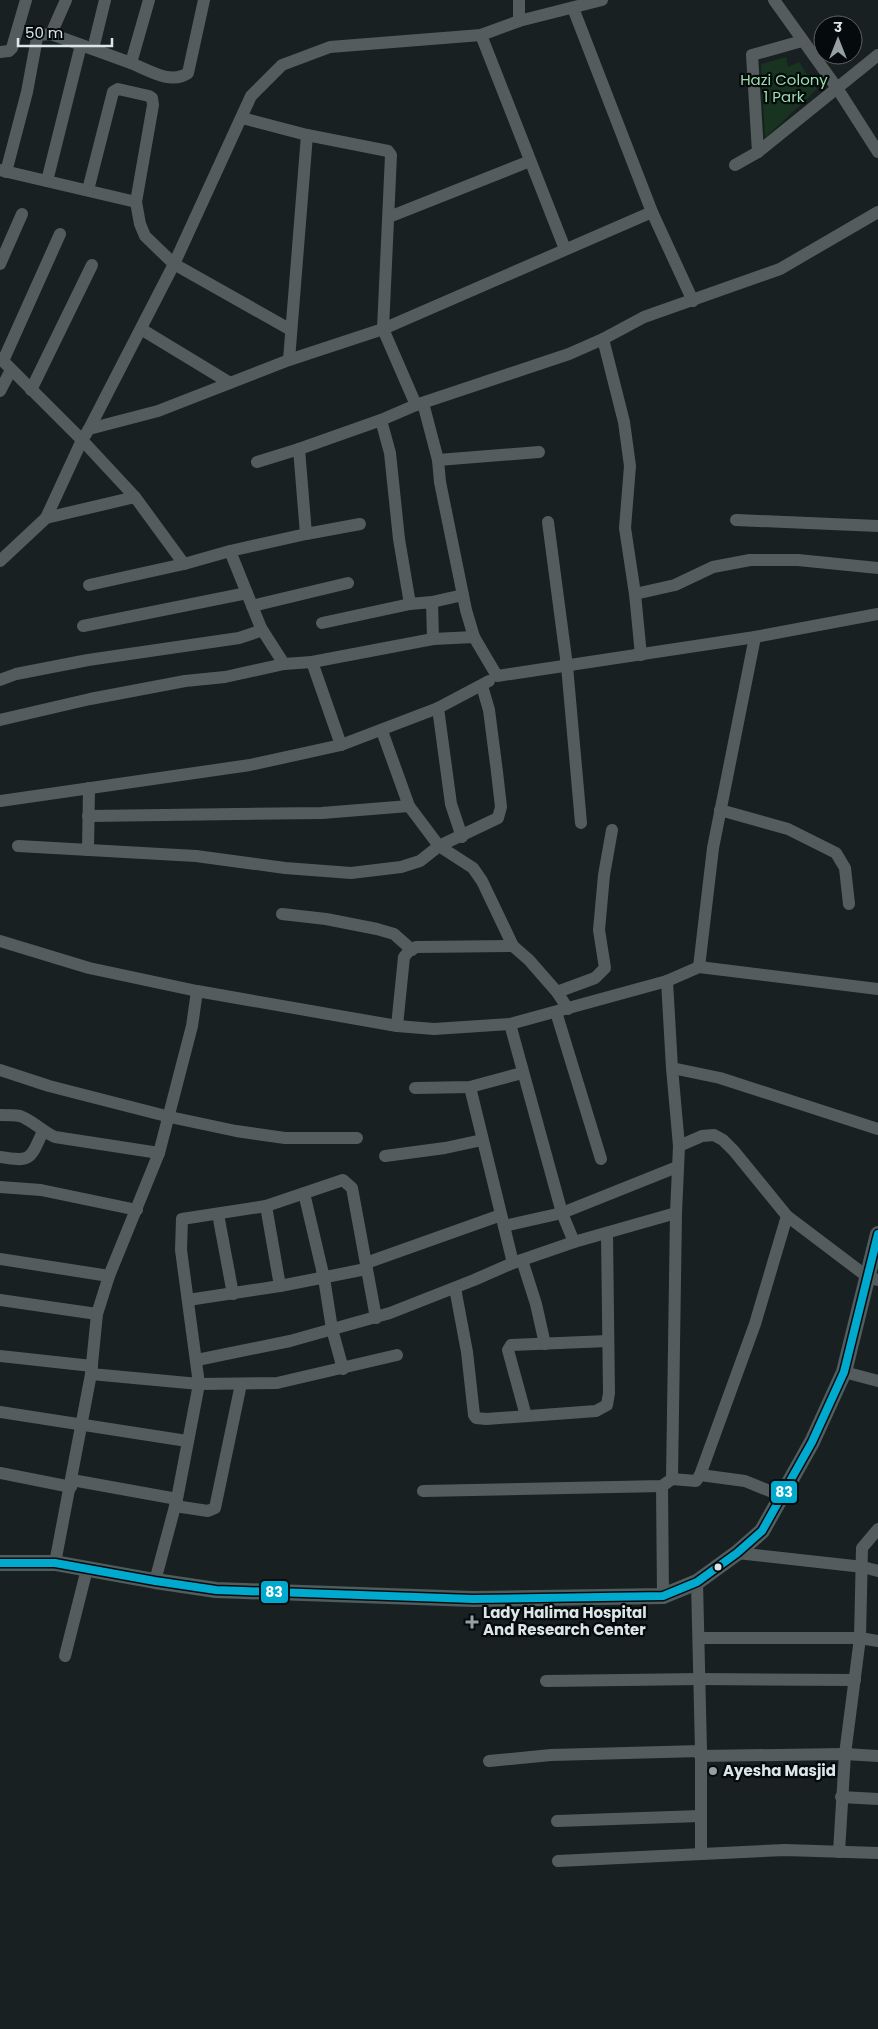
<svg xmlns="http://www.w3.org/2000/svg" width="878" height="2029" font-family="Poppins,'Noto Sans Devanagari',sans-serif">
<style>
.green{fill:#183320}
.lines{fill:none;stroke-linecap:round;stroke-linejoin:round}
.minor{stroke:#555c5e;stroke-width:12}
.major{stroke:#4f5d5e;stroke-width:16}
.bus-1-casing{stroke:#050b0d;stroke-width:11}
.bus-1{stroke:#00a9ce;stroke-width:8}
.bus-dot{fill:#dce6e9;stroke:#050b0d;stroke-width:2}
.poi-dot{fill:#97a1a3;stroke:#050b0d;stroke-width:2}
.labels{text-anchor:middle;stroke-width:4.5;stroke-linejoin:round;paint-order:stroke}
.park-label{font-size:15px;fill:#9dddab;stroke:#050b0d}
.poi-label{font-size:15px;font-weight:bold;fill:#dce6e9;stroke:#050b0d;text-anchor:start}
.line-badge{stroke:#050b0d;stroke-width:2}
.badge-label{font-size:14px;text-anchor:middle;font-weight:bold;fill:#fff}
</style>
<rect width="100%" height="100%" fill="#182022"/>
<path class="green" d="M786 57 788 67 799 62 817 89 765 138 761 64Z"/>
<g class="lines">
<g class="minor">
<path d="M774 0 837 88 878 152"/>
<path d="M573 8 652 212"/>
<path d="M519 21V0"/>
<path d="M51 34 131 63 149 0"/>
<path d="M481 35 565 249"/>
<path d="M93 49 105 0"/>
<path d="M0 52 9 51 12 48 26 0"/>
<path d="M131 63C148 70 171 85 188 73L204 0"/>
<path d="M242 118 307 135 388 151 391 155 383 329 652 212 693 301"/>
<path d="M758 152 752 55 802 41"/>
<path d="M735 165 758 152 878 55"/>
<path d="M0 170 136 202"/>
<path d="M6 172 27 92 37 38 39 35 51 34 66 0"/>
<path d="M47 181 81 45"/>
<path d="M88 190 113 92 118 89 149 96 152 98 153 105 136 202 140 224 145 236 174 264 291 330"/>
<path d="M389 217 530 161"/>
<path d="M0 264 22 214"/>
<path d="M141 329 230 383"/>
<path d="M603 339 624 422 630 466 625 528 635 594 641 655"/>
<path d="M0 358 82 440 135 497"/>
<path d="M289 360 307 135"/>
<path d="M3 361 60 234"/>
<path d="M31 390 92 265"/>
<path d="M0 391 11 370"/>
<path d="M423 403 438 460 440 482 466 610 474 637"/>
<path d="M381 420 390 453 399 539 410 604 432 602 433 639"/>
<path d="M89 429 174 264 251 96 282 65 330 47 481 35 519 21 602 0"/>
<path d="M438 460 539 452"/>
<path d="M257 462 299 449"/>
<path d="M46 518 82 440 89 429 158 411 289 360 383 329 416 405"/>
<path d="M736 520 878 526"/>
<path d="M548 522 567 666 581 823"/>
<path d="M306 534 360 524"/>
<path d="M230 551 306 534 299 449 381 420 416 405 569 354 603 339 644 317 780 269 878 212"/>
<path d="M0 561 46 518 135 497 184 564 230 551 261 628 284 664 312 662 433 639 474 637 497 676 755 637 878 614"/>
<path d="M89 585 184 564"/>
<path d="M635 594 675 585 713 567 750 560H798L878 568"/>
<path d="M432 602 463 595"/>
<path d="M252 606 348 583"/>
<path d="M322 623 410 604"/>
<path d="M83 626 247 593"/>
<path d="M312 662 341 745"/>
<path d="M0 680 16 674 88 660 239 638 257 632 261 628"/>
<path d="M438 708 451 804 462 837"/>
<path d="M0 720 90 699 185 681 225 677 284 664"/>
<path d="M382 731 409 806 439 846 473 868 482 881 513 946 529 960 557 992 568 1009"/>
<path d="M0 801 250 765 341 745 438 708 489 681"/>
<path d="M720 810 788 829 836 853 845 868 849 904"/>
<path d="M88 816 322 813 409 806"/>
<path d="M18 846 196 856 285 868 351 873 401 867 420 861 439 846 498 818 501 807 497 772 489 710 482 686"/>
<path d="M88 850 89 788"/>
<path d="M282 914 326 919 377 929 394 934 412 950"/>
<path d="M0 941 89 968 197 991 397 1026 434 1029 510 1024 667 981 699 967 878 989"/>
<path d="M699 967 713 848 755 637"/>
<path d="M667 981 672 1068 720 1078 878 1129"/>
<path d="M557 992 595 978 605 968 599 930 604 875 612 830"/>
<path d="M556 1012 601 1159"/>
<path d="M397 1026 404 957 409 951 416 947 513 946"/>
<path d="M0 1070 49 1086 170 1117 236 1131 285 1138H357"/>
<path d="M470 1087 513 1263"/>
<path d="M415 1088 470 1087 522 1073"/>
<path d="M0 1115C6 1115 14 1115 20 1116 32 1120 43 1132 55 1137L159 1153"/>
<path d="M679 1146 702 1136 714 1135 723 1140 734 1151 787 1216 869 1278 878 1280"/>
<path d="M385 1156 445 1148 482 1140"/>
<path d="M0 1157C31 1162 30 1160 43 1131"/>
<path d="M0 1187 41 1190 137 1210"/>
<path d="M304 1193 324 1278 332 1329 343 1369"/>
<path d="M266 1206 280 1286"/>
<path d="M218 1214 233 1294"/>
<path d="M504 1226 562 1213 677 1167"/>
<path d="M574 1242 676 1213"/>
<path d="M0 1259 109 1276"/>
<path d="M522 1260 536 1304 545 1344"/>
<path d="M366 1263 501 1215"/>
<path d="M455 1288 467 1352 474 1415 476 1418 486 1419 596 1411 607 1405 609 1393 607 1234"/>
<path d="M0 1300 97 1314"/>
<path d="M188 1300 280 1286 366 1269"/>
<path d="M0 1356 92 1366"/>
<path d="M197 1360 290 1341 390 1313 474 1280 513 1263 574 1242 562 1213 510 1024"/>
<path d="M844 1372 878 1381"/>
<path d="M91 1374 199 1384 277 1383 397 1355"/>
<path d="M0 1412 187 1441"/>
<path d="M526 1416 508 1350 511 1345 608 1341"/>
<path d="M0 1473 71 1487"/>
<path d="M700 1475 755 1324 787 1216"/>
<path d="M672 1479 696 1481 700 1475 745 1481 782 1496"/>
<path d="M72 1480 177 1499"/>
<path d="M662 1486 663 1596"/>
<path d="M423 1491 662 1486 672 1479 676 1213 679 1146 672 1068"/>
<path d="M175 1506 208 1511 215 1508 241 1384"/>
<path d="M737 1553 863 1567 878 1571"/>
<path d="M55 1563 91 1374 97 1314 109 1276 159 1153 192 1026 197 991"/>
<path d="M155 1581 177 1499 199 1384 181 1250 182 1219 266 1206 343 1180 352 1188 376 1318"/>
<path d="M697 1582 701 1751V1853"/>
<path d="M699 1638H860L878 1641"/>
<path d="M65 1656 87 1569"/>
<path d="M546 1681 700 1679 855 1680"/>
<path d="M700 1756 845 1754 878 1756"/>
<path d="M489 1761 551 1755 701 1751"/>
<path d="M841 1797 878 1799"/>
<path d="M557 1821 700 1816"/>
<path d="M839 1852 845 1754 860 1638 862 1548 878 1529"/>
<path d="M558 1861 785 1850 878 1853"/>
</g>
<path class="major" d="M0 1563H55L155 1581 216 1590 244 1591 473 1599 663 1596 697 1582 737 1553 762 1531 812 1442 844 1372 878 1234"/>
<g class="bus-1-casing">
<path id="bus-1" d="M0 1563H55L155 1581 216 1590 244 1591 473 1599 663 1596 697 1582 737 1553 762 1531 812 1442 844 1372 878 1234"/>
</g>
<use href="#bus-1" class="bus-1"/>
</g>
<circle class="bus-dot" cx="718" cy="1567" r="4.5"/>
<g class="poi-dot">
<path d="M469.5 1614.5h5v5h5v5h-5v5h-5v-5h-5v-5h5z"/>
<circle cx="713" cy="1771" r="5"/>
</g>
<g class="labels">
<g class="park-label">
<text x="784" y="85">Hazi Colony<tspan x="784" dy="17">1 Park</tspan></text>
</g>
<g class="poi-label">
<text x="483" y="1618">Lady Halima Hospital<tspan x="483" dy="17">And Research Center</tspan></text>
<text x="723" y="1776">Ayesha Masjid</text>
</g>
</g>
<g class="line-badge">
<rect x="770" y="1480" width="28" height="24" rx="5" fill="#00a9ce"/>
<rect x="260" y="1580" width="29" height="24" rx="5" fill="#00a9ce"/>
</g>
<g class="badge-label">
<text x="784" y="1497">83</text>
<text x="274" y="1597">83</text>
</g>
<g transform="translate(838 40)"><circle r="24" fill="#050b0d" stroke="#5b6365"/>
<path d="M0-4L9 19L0 12L-9 19Z" fill="#97a1a3"/>
<text y="-8" font-size="14" font-weight="bold" text-anchor="middle" fill="#dce6e9">उ</text>
</g>
<path d="M18 38v8h94v-8" fill="none" stroke="#dce6e9" stroke-width="2.5"/>
<text x="25" y="38" font-size="15" fill="#dce6e9" stroke="#050b0d" stroke-width="4" paint-order="stroke">50 m</text>
</svg>
